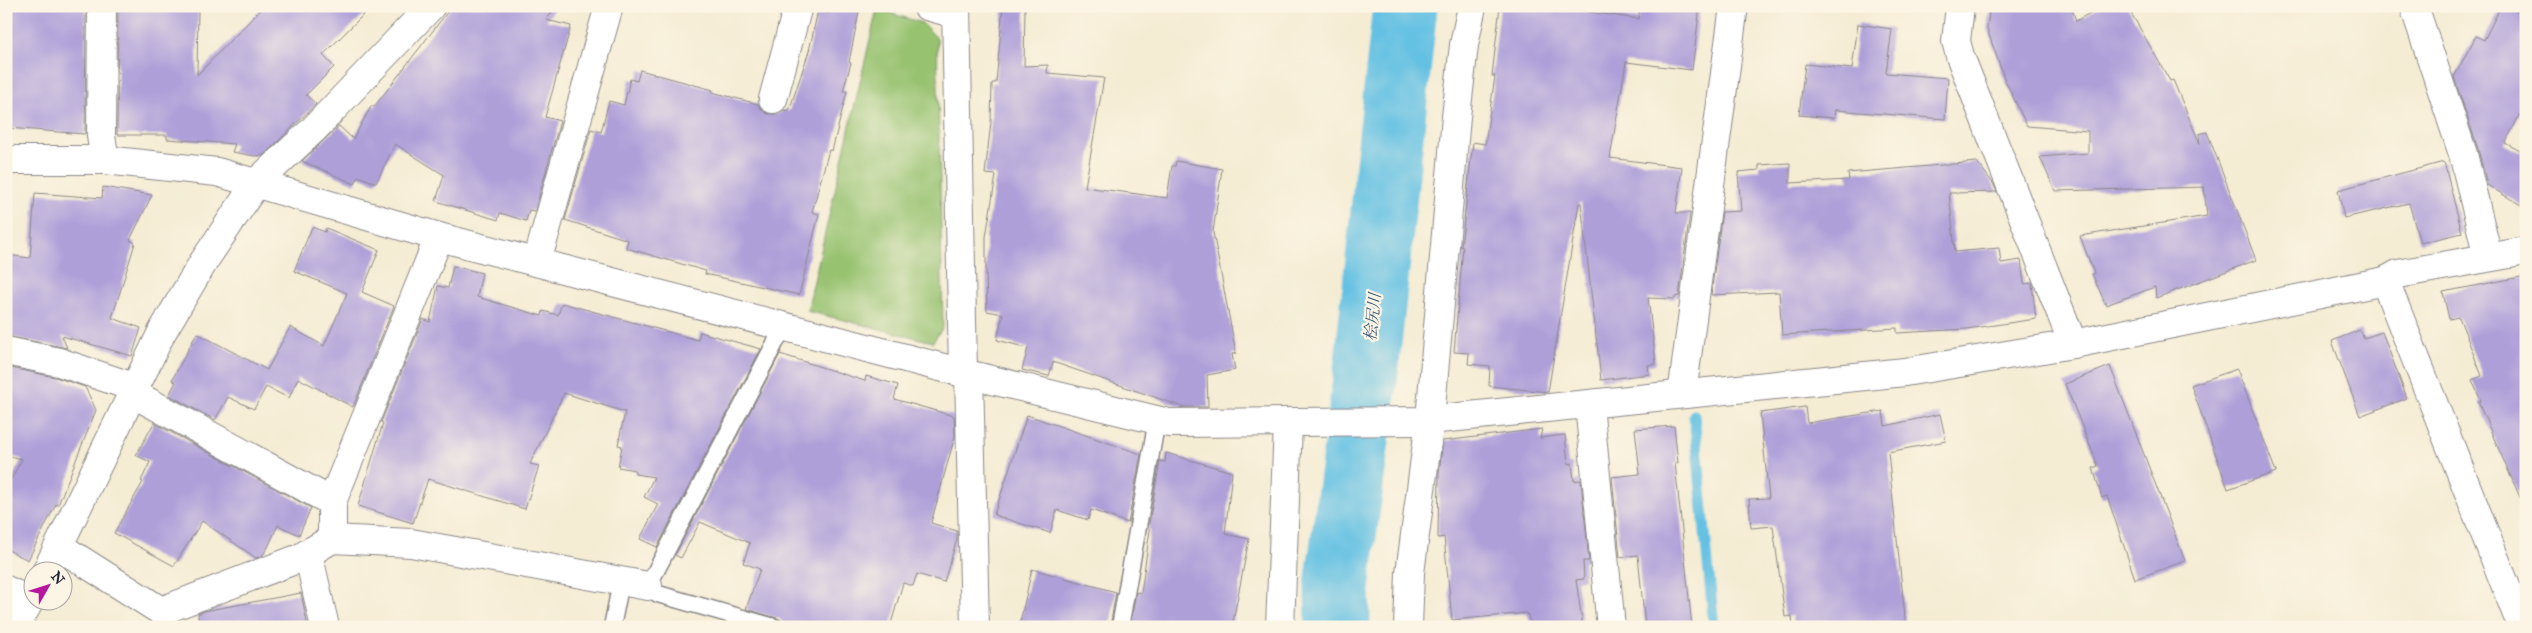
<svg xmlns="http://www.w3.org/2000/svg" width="2532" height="633" font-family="'IM FELL Great Primer','Noto Serif JP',serif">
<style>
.green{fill:#97c26f;stroke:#5c7255}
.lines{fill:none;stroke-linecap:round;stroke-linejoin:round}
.stream{stroke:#65c1e3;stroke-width:11}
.river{stroke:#65c1e3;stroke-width:65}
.building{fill:#ae9fd9}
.lane-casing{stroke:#8b8787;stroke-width:19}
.street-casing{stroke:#8b8787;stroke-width:30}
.lane{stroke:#fff;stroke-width:16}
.street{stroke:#fff;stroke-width:28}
.labels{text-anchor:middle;stroke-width:4.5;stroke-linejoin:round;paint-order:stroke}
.water-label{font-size:16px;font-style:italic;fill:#395a76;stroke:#fcf5e5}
</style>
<rect width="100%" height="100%" fill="#fcf5e5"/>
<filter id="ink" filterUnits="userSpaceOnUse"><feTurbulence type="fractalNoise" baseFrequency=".02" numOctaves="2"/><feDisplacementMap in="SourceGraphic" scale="10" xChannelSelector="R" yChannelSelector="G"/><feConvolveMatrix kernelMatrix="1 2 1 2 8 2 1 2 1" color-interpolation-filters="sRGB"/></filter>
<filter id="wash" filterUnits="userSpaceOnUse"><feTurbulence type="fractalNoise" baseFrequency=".0096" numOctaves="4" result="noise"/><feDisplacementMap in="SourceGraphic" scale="20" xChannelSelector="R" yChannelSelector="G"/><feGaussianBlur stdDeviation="1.12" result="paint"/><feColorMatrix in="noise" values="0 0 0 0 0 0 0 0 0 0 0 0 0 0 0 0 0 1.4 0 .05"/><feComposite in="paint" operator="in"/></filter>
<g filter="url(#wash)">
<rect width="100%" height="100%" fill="#f4ecd3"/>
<path class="green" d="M877 9 922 23 937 38 943 327 933 342 807 311Z"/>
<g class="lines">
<path class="stream" d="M1694 415 1714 627"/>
<path class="river" d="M1338 627 1337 587 1365 381 1405 6"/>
</g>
<g id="blocks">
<g class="building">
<path d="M9 6H86L85 134 7 128 6 25H8Z"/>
<path d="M118 6H198L197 75 264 6H372L323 55 334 67 306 95 316 104 264 155 255 156 232 152 235 144 167 139V135H117Z"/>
<path d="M452 6H557L546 20 571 26 545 117 560 121 535 211 529 210 526 221 500 213 498 220 436 201 444 175 395 144 376 183 358 176 355 184 302 161 339 126 353 139 372 105 374 107Z"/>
<path d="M832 6 859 12 849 62 851 63 843 91H847L832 151 829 150 812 212 819 214 799 295 705 274 706 271 626 248 628 240 565 220 591 129 601 132 609 101 624 105 630 79 637 81 640 70 713 90 712 92 758 104 762 110 768 114H777L784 110 789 111 809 51 818 10 830 13Z"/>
<path d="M1003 6H1025L1024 66 1048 65 1047 73 1104 78 1085 187 1167 198 1172 166H1175L1176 161 1222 169 1213 232 1236 353 1232 354 1235 370 1207 375 1208 407H1183L1053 362 1049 376 1022 370 1028 348 997 340 1003 314 987 311 986 269V237L996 175 985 174 991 122 992 83H996Z"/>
<path d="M1500 6H1546L1639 19V6H1700L1692 70 1626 62 1610 158 1682 167 1676 213H1690L1679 296 1675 297V299L1648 298 1656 364 1648 365 1649 374 1601 380 1581 203H1579L1548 392 1489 386 1490 366 1468 364 1469 353 1454 352 1463 247H1461L1473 142 1485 144 1495 76H1492Z"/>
<path d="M1990 6H2071L2076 21 2102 6H2127L2170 81 2173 80 2200 144 2199 134 2207 132 2256 260 2156 298 2155 287 2106 305 2092 274 2094 273 2080 236 2207 216 2204 187 2055 191 2040 157 2088 153V131L2027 126 2004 78 1987 29Z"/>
<path d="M2501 6H2507L2526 16V103L2505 143 2526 154V208L2487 185 2478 149 2454 77 2476 36 2484 40Z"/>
<path d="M1858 24 1892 29 1886 73 1948 78 1945 119 1835 110 1834 118 1799 115 1805 64 1852 69Z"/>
<path d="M1977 162 1993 183 1997 192 1949 193 1955 252 1999 248 2001 263 2021 260 2024 284 2032 283 2036 319 1967 329 1897 333V328L1782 335 1779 292 1711 295 1722 212 1741 211 1738 172 1759 170V165L1790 163V183L1849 180 1848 173Z"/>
<path d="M2444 162 2462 233 2420 243 2409 203 2344 218 2338 190Z"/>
<path d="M103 187 152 195 130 240 135 243 112 318 141 328 132 356 62 336 67 348 6 336V255L30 258 35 193 102 198Z"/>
<path d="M312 227 325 232 326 228 379 250 362 292 394 306 353 407 298 378 289 398 266 387 254 409 228 397 215 420 169 395 176 382 172 380 197 333 267 370 290 327 324 346 347 293 294 271Z"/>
<path d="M453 266 482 273 477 297 542 316 543 311 558 315 562 303 698 340 700 332 761 349 657 547 640 539 658 504 644 497 654 477 635 474V470L618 467 622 446 618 445 625 412 564 393 530 464 539 466 525 509 428 479 413 523 358 506 383 423 381 422 423 319 430 322 438 286 448 288Z"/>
<path d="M2526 276V511L2478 402 2481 401 2472 380 2482 376 2459 317 2449 319 2443 292Z"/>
<path d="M2360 330 2364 338 2382 332 2407 398 2360 416 2332 341Z"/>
<path d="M780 354 865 381 866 376 898 385 894 399 954 416 955 436 931 523 957 531V539L944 582 917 574 913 586 903 583 890 627H784L781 620 777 618 746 609 760 569 743 563 750 543 700 522 681 558 675 555Z"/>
<path d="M2110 366 2185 561 2135 579 2107 496 2102 498 2093 468 2098 466 2065 384Z"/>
<path d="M6 367 55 377 85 387 96 410 58 505 56 504 28 560 6 549V489L22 459 6 455Z"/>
<path d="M2237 369 2276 472 2228 489 2191 385Z"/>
<path d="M1805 407 1807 423 1883 411 1885 426 1940 414 1946 441 1888 452 1906 627H1793L1792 616 1785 617 1773 526 1751 528 1749 499 1769 498 1760 413Z"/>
<path d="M1027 415 1141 454 1128 523 1091 510 1088 520 1057 510 1050 533 994 515Z"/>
<path d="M154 423 311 508 299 535 278 525 268 547 262 556 256 558 202 521 174 566 114 533 143 482 141 481 150 462 136 455Z"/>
<path d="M1674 426 1678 463H1675L1692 627H1645L1638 555 1620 557 1612 477 1640 474 1635 429Z"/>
<path d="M1542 429 1540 438 1565 435 1568 464 1572 463 1574 481 1581 480 1589 561H1583L1584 579 1576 580 1583 627H1532L1527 613 1452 620 1444 537 1438 538 1439 472 1443 441Z"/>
<path d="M1166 453 1232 472 1225 534 1249 539 1232 627H1130L1135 597 1137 592 1141 593 1150 530 1148 529 1160 461 1165 462Z"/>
<path d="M1032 569 1116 592 1110 627H1019Z"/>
<path d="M301 593 308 627H199L198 614 204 611Z"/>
</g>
</g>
</g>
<g filter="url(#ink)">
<use href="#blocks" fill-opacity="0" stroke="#8b8787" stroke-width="1"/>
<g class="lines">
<g class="lane-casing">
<g id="lane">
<path d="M612 627 621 582"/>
<path d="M774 627 658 594 648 586 784 326"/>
<path d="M1120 627 1157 420"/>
</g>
</g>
<g class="street-casing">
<g id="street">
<path d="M102 6 101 136 105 160"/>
<path d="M927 6 956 14"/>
<path d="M956 6 963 373"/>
<path d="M1960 6 1956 41 1960 56 2073 344"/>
<path d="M2414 6 2463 154 2488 257"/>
<path d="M773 99 798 6"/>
<path d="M6 160H105L217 172 439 237 963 373 1169 423 1419 421 1905 372 2073 344 2385 281 2398 274 2526 251"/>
<path d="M537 262 609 6"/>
<path d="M2385 281 2522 627"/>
<path d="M6 351 59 362 136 388"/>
<path d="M969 374 975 627"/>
<path d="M134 394 332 502"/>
<path d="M1682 394 1734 6"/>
<path d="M1589 405 1611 627"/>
<path d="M332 539 411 543 648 586"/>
<path d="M60 547 161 611 300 558 332 539V502L439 237"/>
<path d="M308 553 325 627"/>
<path d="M47 570 162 332 204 261 257 182 313 130 431 6"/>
<path d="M6 590 30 601"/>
<path d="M15 627 32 597"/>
<path d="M1280 627 1288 424"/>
<path d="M1408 627 1410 573 1430 420 1456 117 1464 45 1472 6"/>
</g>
</g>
<use href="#lane" class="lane"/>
<use href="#street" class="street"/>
</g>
</g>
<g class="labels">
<g class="water-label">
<text transform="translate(1372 317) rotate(-84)" y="6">桧尻川</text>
</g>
</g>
<rect width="2532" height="633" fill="none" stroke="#fcf5e5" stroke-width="25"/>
<g transform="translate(48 586) rotate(51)"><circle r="24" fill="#fcf5e5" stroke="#a5a1a1"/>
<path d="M0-4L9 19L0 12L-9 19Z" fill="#b5179e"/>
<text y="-8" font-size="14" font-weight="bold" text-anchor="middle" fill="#22223b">N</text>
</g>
</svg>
